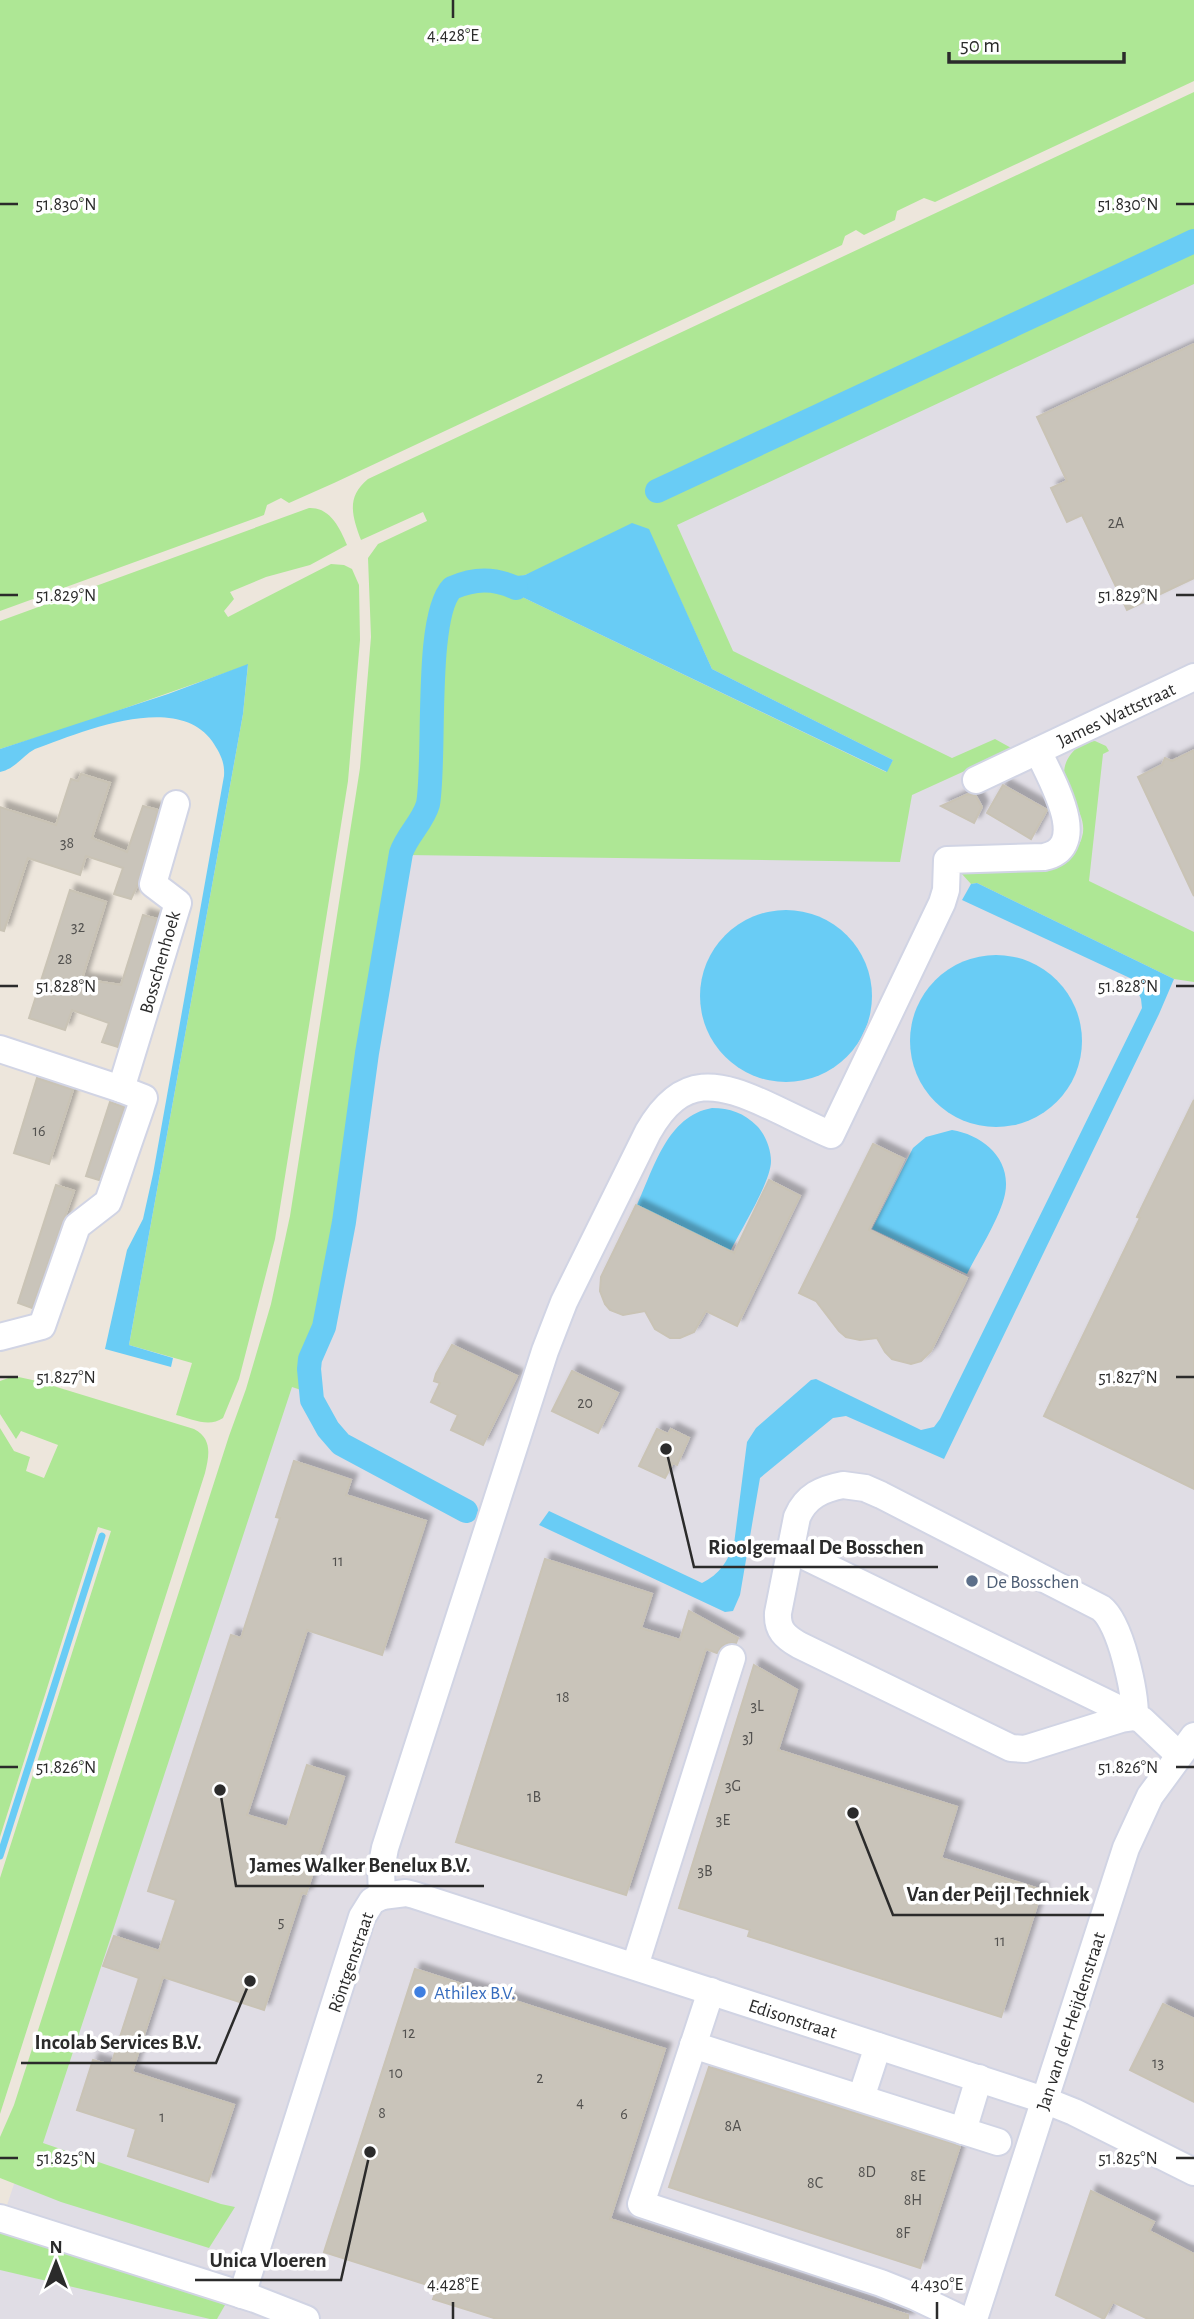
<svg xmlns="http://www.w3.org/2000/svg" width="1194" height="2319" font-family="'Alegreya Sans',sans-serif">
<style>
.industrial{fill:#e0dde5}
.green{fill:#aee795}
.water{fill:#69ccf5}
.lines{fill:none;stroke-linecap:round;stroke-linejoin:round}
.stream{stroke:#69ccf5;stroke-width:7}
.canal{stroke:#69ccf5;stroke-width:24}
.building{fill:#c9c4ba;stroke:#c9c3b5;stroke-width:2;filter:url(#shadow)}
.minor-casing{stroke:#d1d4e4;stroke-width:30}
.minor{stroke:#fff;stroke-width:26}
.ticks{fill:none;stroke:#2b2b2b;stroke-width:2.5}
.service-dot{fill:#5c6f8a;stroke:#fff;stroke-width:2.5}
.shop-dot{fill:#3f7fe0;stroke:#fff;stroke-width:2.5}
.labels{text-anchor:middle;stroke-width:7;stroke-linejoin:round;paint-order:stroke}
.number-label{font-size:16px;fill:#52514f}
.street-label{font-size:19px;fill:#2b2b2b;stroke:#fff}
.service-label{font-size:19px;fill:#4e5e75;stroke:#fff;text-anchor:start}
.shop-label{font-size:19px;fill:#366cbe;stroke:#fff;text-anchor:start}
.ticks-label{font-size:18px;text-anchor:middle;fill:#2b2b2b;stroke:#fff;stroke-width:7;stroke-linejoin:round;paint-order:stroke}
.leader{fill:none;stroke:#2b2b2b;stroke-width:2.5}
.callout-dot{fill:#2b2b2b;stroke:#fff;stroke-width:2.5}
.callout-label{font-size:21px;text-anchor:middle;font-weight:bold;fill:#2b2b2b;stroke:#fff;stroke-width:7;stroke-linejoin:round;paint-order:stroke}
</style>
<defs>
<filter id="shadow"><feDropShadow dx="6" dy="-6" stdDeviation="2" flood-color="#0004"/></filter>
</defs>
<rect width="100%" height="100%" fill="#ede6dc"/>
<path class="industrial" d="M1194 269V2319H0V2226L284 1377 453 595Z"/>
<g class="green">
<path d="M0 0H1194V81L935 202 924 198 897 211 895 220 864 235 856 230 845 236 842 245 334 483 289 503 281 498 267 505 264 515 0 611Z"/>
<path d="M1194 92V284L677 525 733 651 952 758 995 739 1013 749 912 795 900 862 407 855 430 821 440 789 444 617C446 610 447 601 452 595 465 574 497 587 516 594L886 772 893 760 712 669 648 529 525 575C513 579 503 575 491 573 450 568 438 591 431 625L423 799C417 817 403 829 397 848L358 1062 319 1307C313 1336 303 1361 301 1390L292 1387 43 2143 221 2204 235 2207 209 2248 61 2202 0 2178V2137L14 2105 229 1436 246 1389 271 1304 290 1216 360 768 371 637 368 558 378 544 427 521 423 512 361 540C352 516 346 497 368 479Z"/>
<path d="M309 508C330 507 340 528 347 545L310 565 266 577 230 592 234 599 224 611 228 617 331 564 344 565 352 569 359 585 360 640 348 781 275 1239 239 1379 223 1418C209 1428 192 1419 176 1415L192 1363 129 1345 243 714 248 665 77 725 0 749V621Z"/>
<path d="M1095 741 1106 746 1109 751 1103 754 1089 881 1194 932V982L1174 979 977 883 971 884 952 863 1065 858C1072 852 1080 847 1082 837 1091 808 1048 784 1071 754 1077 746 1085 742 1095 741Z"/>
<path d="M14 1376 37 1381 194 1429C213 1439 209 1456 205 1473L0 2114V1878L111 1531 98 1527 0 1837V1428L14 1451 30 1457 26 1471 44 1478 58 1445 21 1431 16 1439 0 1414V1381Z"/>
<path d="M0 2232 208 2298 225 2305 217 2319H210L0 2270Z"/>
</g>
<g class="water">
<path d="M632 523 649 529 712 669 893 760 887 772 516 594 485 585 488 573 509 577 525 575Z"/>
<path d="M248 664 243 714 129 1345 173 1358 171 1367 105 1349 127 1250 143 1219 153 1174 224 776C225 762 220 753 212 741 176 691 79 733 35 749 22 756 15 769 0 772V749L168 694Z"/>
<path d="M977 883 1174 979 1159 1014 944 1459 846 1416 833 1418 760 1478 740 1595 733 1611 725 1612 539 1525 549 1511 702 1583C720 1574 727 1562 734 1544L747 1442 756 1428 811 1380 816 1379 921 1430 934 1427 940 1419 1142 1008 1141 999 1132 979 962 900 971 884Z"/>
<circle cx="786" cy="996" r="86"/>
<circle cx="996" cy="1041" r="86"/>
<path d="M712 1108C730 1108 744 1113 757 1126 765 1134 771 1149 771 1161 771 1182 740 1231 730 1252L637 1205C654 1168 667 1116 712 1108Z"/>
<path d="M952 1130C983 1135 1012 1159 1005 1194 1000 1218 978 1252 967 1274L872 1229 913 1148 926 1137Z"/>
</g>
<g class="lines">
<path class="stream" d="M0 1856 102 1536"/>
<g class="canal">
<path d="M657 491 1194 241"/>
<path d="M466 1511 341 1444 328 1429 312 1400 309 1369 310 1359 324 1327 344 1222 367 1053 401 853C407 835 423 822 428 804 436 758 424 617 452 588 475 578 494 578 516 588"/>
</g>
</g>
<g class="building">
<path d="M1194 344V578L1127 610 1082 515 1067 522 1051 488 1067 481 1037 417Z"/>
<path d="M1194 750V896L1138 777 1162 765 1165 758 1172 761Z"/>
<path d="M81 774 110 783 92 838 127 852 143 806 158 810 138 884 131 899 114 894 123 868 86 856 80 875 28 858 4 931 0 930V807L56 825 71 779 78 781Z"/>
<path d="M1003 785 1047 810 1031 839 987 813Z"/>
<path d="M968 794 976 796 982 807 974 823 941 806Z"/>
<path d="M70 890 106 902 82 979 121 985 143 915 157 919 118 1047 102 1042 109 1023 72 1010 65 1030 29 1018Z"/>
<path d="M37 1078 73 1090 49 1164 14 1153Z"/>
<path d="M1194 1100V1489L1044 1416 1140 1218 1137 1217Z"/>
<path d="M110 1102 124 1107 99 1180 86 1176Z"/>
<path d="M873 1144 904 1159 869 1230 967 1278 931 1351 921 1361 911 1364 892 1359 885 1352 877 1338 860 1340 846 1337 839 1331 816 1301 799 1293Z"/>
<path d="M769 1180 800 1196 737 1326 706 1311 694 1332 680 1338H670L655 1329 645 1311 623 1315 610 1310 605 1304 600 1291 601 1277 636 1205 734 1253Z"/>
<path d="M56 1185 74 1191 32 1308 18 1303Z"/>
<path d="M452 1345 517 1376 483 1445 451 1430 458 1415 431 1402 440 1383 434 1381 436 1374Z"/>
<path d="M572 1371 618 1393 598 1433 552 1411Z"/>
<path d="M657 1429 668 1434 671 1429 689 1438 677 1465 673 1463 665 1478 639 1466Z"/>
<path d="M294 1461 351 1480 346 1495 426 1521 382 1655 307 1630 247 1815 287 1827 307 1765 344 1777 306 1894 302 1893 264 2010 163 1977 132 2072 234 2105 208 2182 128 2156 136 2129 77 2110 93 2060 111 2065 139 1978 103 1966 114 1936 159 1951 176 1900 148 1891 231 1635 241 1638 280 1518 276 1517Z"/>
<path d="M545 1559 652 1594 641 1628 680 1640 689 1611 738 1638 736 1643H728L722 1646 717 1653 706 1649 626 1895 456 1842Z"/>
<path d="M754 1665 797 1690 778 1750 957 1807 941 1858 1042 1890 1001 2017 748 1936 750 1930 679 1908Z"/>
<path d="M415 1969 665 2049 610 2219 908 2315V2319H497L433 2299 437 2288 324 2252Z"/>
<path d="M1163 2004 1194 2019V2102L1130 2070Z"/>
<path d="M709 2067 960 2146 920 2268 669 2187Z"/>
<path d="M1091 2191 1154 2222 1149 2231 1194 2254V2319H1148L1113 2302 1104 2319 1056 2295Z"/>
</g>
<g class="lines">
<g class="minor-casing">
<g id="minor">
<path d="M976 780 1194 677"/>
<path d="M0 1049 121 1089"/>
<path d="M0 1337 42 1326 77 1226 108 1202 144 1098 121 1089 178 903 153 884 176 804"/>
<path d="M843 1485 865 1488 881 1495 1101 1608C1121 1623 1135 1692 1135 1717L1121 1719 1025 1749 1011 1748 799 1645C785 1637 777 1630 778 1613L797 1517C806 1496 822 1489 843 1485Z"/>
<path d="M790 1549 1142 1720 1179 1755"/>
<path d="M382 1896 406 1893 414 1895 1044 2100 1074 2112 1194 2172"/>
<path d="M635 1966 732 1658"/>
<path d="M711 1991 641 2204 881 2283 916 2297 962 2319"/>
<path d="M693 2045 998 2142"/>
<path d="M861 2098 878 2046"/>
<path d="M963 2131 979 2078"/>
<path d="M0 2218 255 2299 306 2319"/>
<path d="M242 2295 362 1917 372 1901 382 1896 381 1869 385 1848 545 1351 564 1302 648 1132C682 1072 718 1082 772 1107 791 1116 811 1126 831 1135L942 903 946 890 947 860 1044 857C1093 847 1049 776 1038 751"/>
<path d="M974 2319 1126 1848 1150 1796 1194 1736"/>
</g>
</g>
<use href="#minor" class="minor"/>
</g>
<path class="ticks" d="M453 0V18M0 204H18M1176 204H1194M0 595H18M1176 595H1194M0 986H18M1176 986H1194M0 1377H18M1176 1377H1194M0 1767H18M1176 1767H1194M0 2158H18M1176 2158H1194M453 2302V2319M937 2302V2319"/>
<circle class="service-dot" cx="972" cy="1581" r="7"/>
<circle class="shop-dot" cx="420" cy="1992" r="7"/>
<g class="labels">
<g class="number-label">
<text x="1116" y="528">2A</text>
<text x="67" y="848">38</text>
<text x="78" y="932">32</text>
<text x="65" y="964">28</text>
<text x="39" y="1136">16</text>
<text x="585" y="1408">20</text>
<text x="338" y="1566">11</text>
<text x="563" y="1702">18</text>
<text x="757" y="1711">3L</text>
<text x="748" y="1743">3J</text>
<text x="733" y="1791">3G</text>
<text x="534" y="1802">1B</text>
<text x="723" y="1825">3E</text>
<text x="705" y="1876">3B</text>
<text x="281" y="1927">5</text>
<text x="1000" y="1946">11</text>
<text x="409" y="2038">12</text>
<text x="1158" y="2068">13</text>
<text x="396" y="2078">10</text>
<text x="540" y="2083">2</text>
<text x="580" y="2107">4</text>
<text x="382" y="2118">8</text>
<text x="624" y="2119">6</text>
<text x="162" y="2122">1</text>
<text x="733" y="2131">8A</text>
<text x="867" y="2177">8D</text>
<text x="918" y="2181">8E</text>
<text x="815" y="2188">8C</text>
<text x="913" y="2205">8H</text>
<text x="903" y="2238">8F</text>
</g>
<g class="street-label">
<text transform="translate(1116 714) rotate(-25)" y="7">James Wattstraat</text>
<text transform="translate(159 962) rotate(-74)" y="7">Bosschenhoek</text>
<text transform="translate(350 1962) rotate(-71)" y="7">Röntgenstraat</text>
<text transform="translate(793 2018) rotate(18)" y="7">Edisonstraat</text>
<text transform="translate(1070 2021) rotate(-72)" y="7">Jan van der Heijdenstraat</text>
</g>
<g class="service-label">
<text x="986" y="1588">De Bosschen</text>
</g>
<g class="shop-label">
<text x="434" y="1999">Athilex B.V.</text>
</g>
</g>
<g class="ticks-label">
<text x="453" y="41">4.428°E</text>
<text x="66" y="210">51.830°N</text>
<text x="1128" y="210">51.830°N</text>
<text x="66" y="601">51.829°N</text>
<text x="1128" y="601">51.829°N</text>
<text x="66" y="992">51.828°N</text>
<text x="1128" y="992">51.828°N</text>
<text x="66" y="1383">51.827°N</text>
<text x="1128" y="1383">51.827°N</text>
<text x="66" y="1773">51.826°N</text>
<text x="1128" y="1773">51.826°N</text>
<text x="66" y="2164">51.825°N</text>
<text x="1128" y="2164">51.825°N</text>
<text x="453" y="2290">4.428°E</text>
<text x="937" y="2290">4.430°E</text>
</g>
<path class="leader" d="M666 1449L694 1567H938M220 1790L236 1886H484M853 1813L893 1915H1104M250 1981L216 2063H21M370 2152L341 2280H195"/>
<g class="callout-dot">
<circle cx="666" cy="1449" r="7"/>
<circle cx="220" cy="1790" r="7"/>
<circle cx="853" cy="1813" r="7"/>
<circle cx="250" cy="1981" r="7"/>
<circle cx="370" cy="2152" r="7"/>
</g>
<g class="callout-label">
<text x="816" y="1554">Rioolgemaal De Bosschen</text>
<text x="360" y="1872">James Walker Benelux B.V.</text>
<text x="998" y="1901">Van der Peijl Techniek</text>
<text x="118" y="2049">Incolab Services B.V.</text>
<text x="268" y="2267">Unica Vloeren</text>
</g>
<g transform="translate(56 2263)" stroke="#ffffff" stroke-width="5" paint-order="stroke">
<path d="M0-5L12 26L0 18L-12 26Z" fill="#2b2b2b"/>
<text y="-10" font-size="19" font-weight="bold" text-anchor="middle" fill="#2b2b2b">N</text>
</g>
<path d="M949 52v10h175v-10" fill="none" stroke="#2b2b2b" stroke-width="3.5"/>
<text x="960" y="52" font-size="21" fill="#2b2b2b" stroke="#ffffff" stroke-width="5" paint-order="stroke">50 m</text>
</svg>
